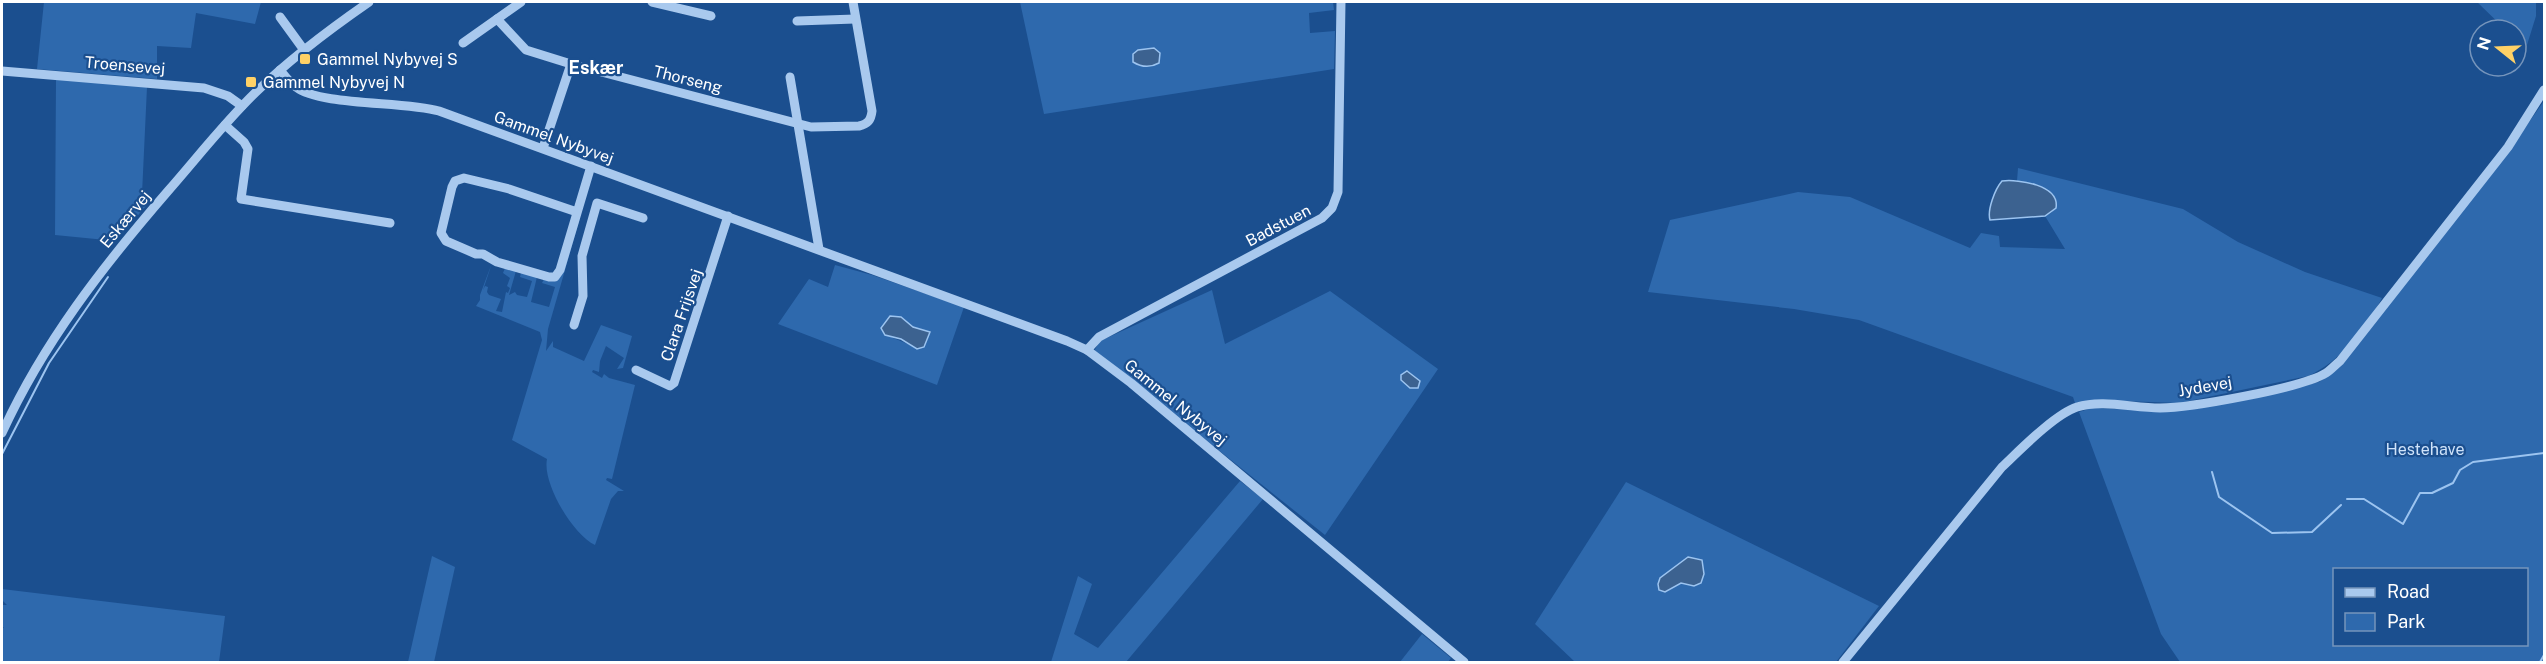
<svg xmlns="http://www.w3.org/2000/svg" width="2546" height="664" font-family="'Public Sans',sans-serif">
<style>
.green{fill:#2e69ad;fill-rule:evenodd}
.water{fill:#3c6290;stroke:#9cc4f0;stroke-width:1.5}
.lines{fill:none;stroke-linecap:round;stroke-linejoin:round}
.stream{stroke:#9cc4f0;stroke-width:2}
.minor{stroke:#a9c9ee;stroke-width:9}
.poi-dot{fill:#ffd166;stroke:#1b4f8f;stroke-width:2}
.labels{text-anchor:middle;stroke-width:4.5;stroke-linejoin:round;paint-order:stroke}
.poi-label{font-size:16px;fill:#fff;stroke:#1b4f8f;text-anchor:start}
.street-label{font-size:16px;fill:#fff;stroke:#1b4f8f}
.park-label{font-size:16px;fill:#cfe3fa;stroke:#1b4f8f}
.neighbourhood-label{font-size:18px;font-weight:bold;fill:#fff;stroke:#1b4f8f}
</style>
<rect width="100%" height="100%" fill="#1b4f8f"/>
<g class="green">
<path d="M44 2H261L255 24 196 13 191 48 157 46V79L37 69Z"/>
<path d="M1020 2H1333L1334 10 1309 13 1310 33 1335 31 1334 69 1044 114Z"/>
<path d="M2477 2H2536V16L2527 45 2516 39V30H2506Z"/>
<path d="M56 79 147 87 142 194 151 200 116 241 55 235Z"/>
<path d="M2544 101V662H2180L2161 634 2079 412 2092 408 2160 411 2295 388 2319 382 2328 376 2510 149ZM2334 570H2526V644H2334Z"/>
<path d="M2018 168 2183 209 2238 242 2305 272 2382 298C2366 328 2340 362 2308 376L2179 403 2091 400 2075 403 2073 397 1859 320 1794 309 1648 292 1670 220 1798 192 1850 197 1970 248 1981 233 1999 236 2000 247 2065 249 2045 216C2053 213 2059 207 2055 197L2039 187 2017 181Z"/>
<path d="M580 218 548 329 546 351 553 341V347L584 361 601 325 632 336 623 368 617 369 624 358 606 346 600 361 599 372 593 370 592 372 602 378 604 374 609 378 635 385 612 479 607 478 606 480 624 491H618L611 499 595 545C573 535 542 483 547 459L512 440 542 340 540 332 476 306 480 300V295L492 263 483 290 485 286 488 287 487 292 489 295 501 299 496 311 502 312 506 292 508 293 510 288 507 286 510 278 503 273 505 268 516 271 509 295 515 292 517 295 527 297 532 281 520 277 521 273 537 277 531 302 549 307 555 287 542 283 544 279 552 281Z"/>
<path d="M835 265 872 275 964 307 937 385 778 324 809 279 828 287ZM901 317 913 327 930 332 913 347C903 340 885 338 881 328Z"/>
<path d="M1212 290 1225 344 1330 291 1438 369 1325 535 1094 351 1100 341Z"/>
<path d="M1240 481 1263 499 1126 662H1051L1078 576 1092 584 1074 634 1098 648Z"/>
<path d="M1626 482 1879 606 1836 662H1575L1535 624Z"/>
<path d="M432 556 455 567 434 662H408Z"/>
<path d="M2 589 225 616 219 662H2V629L4 627H2V605H7L2 600Z"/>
<path d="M1422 634 1451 658 1448 662H1400Z"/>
</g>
<g class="water">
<path d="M1154 48 1160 53 1159 63C1150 68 1141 67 1133 62V54L1138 50Z"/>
<path d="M2002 181C2019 179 2060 185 2056 208L2045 216 1990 220C1987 210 1995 189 2002 181Z"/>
<path d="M890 316 901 317 913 327 930 332 924 347 917 349 901 339 885 335 881 328Z"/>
<path d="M1407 371 1420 381 1418 388H1410L1401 380V375Z"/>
<path d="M1688 557 1702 560 1704 574 1701 583 1694 586 1681 583 1665 592 1659 590 1658 584 1660 578Z"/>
</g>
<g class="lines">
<g class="stream">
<path d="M2 454 49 363 108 277"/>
<path d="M2212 472 2219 497 2272 533 2312 532 2341 505"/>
<path d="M2347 499H2364L2403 524 2420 493H2432L2453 483 2460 470 2473 462 2544 453"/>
<path d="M2540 662 2544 655"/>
</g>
<g class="minor">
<path d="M652 2 711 16"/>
<path d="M280 17 304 50"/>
<path d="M497 19 521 2"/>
<path d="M797 21 855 19"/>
<path d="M463 43 497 19 526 50 571 64"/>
<path d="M280 70C285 76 290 83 296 87 320 106 404 101 439 111L1067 341 1087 350 1131 383 1464 662"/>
<path d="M2 71 204 88 228 96 242 106"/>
<path d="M790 77 819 249"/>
<path d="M225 125 244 142 248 149 241 199 390 223"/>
<path d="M543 148 571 64 811 127 859 126C868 124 871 120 872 111L853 2"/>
<path d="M577 212 509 189 464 178 455 181 452 187 441 233 446 241 476 254H483L497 262 549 277H555L560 270 591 166"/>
<path d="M574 325 583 296 582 256 597 203 643 218"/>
<path d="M1087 350 1099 337 1322 218 1332 208 1338 192 1341 2"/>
<path d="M636 370 670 386 674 383 728 216"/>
<path d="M2 433C43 343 103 266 168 191 197 158 224 123 256 92 290 59 330 29 369 2"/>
<path d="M1843 662 2002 467C2019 451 2055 414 2077 407 2102 399 2133 408 2160 408 2189 408 2302 388 2326 373 2331 370 2335 365 2340 361L2508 147 2544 90"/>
</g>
</g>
<g class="poi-dot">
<rect x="299" y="53" width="12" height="12" rx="3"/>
<rect x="245" y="76" width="12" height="12" rx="3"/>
</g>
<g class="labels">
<g class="poi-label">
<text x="317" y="65">Gammel Nybyvej S</text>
<text x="263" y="88">Gammel Nybyvej N</text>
</g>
<g class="street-label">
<text transform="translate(125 65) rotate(5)" y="6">Troensevej</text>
<text transform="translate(688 79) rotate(14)" y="6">Thorseng</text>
<text transform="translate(554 137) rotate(20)" y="6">Gammel Nybyvej</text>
<text transform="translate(125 219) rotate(-50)" y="6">Eskærvej</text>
<text transform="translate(1278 225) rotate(-28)" y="6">Badstuen</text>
<text transform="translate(681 315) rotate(-71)" y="6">Clara Frijsvej</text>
<text transform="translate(2205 386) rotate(-10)" y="6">Jydevej</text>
<text transform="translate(1176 402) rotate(39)" y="6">Gammel Nybyvej</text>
</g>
<g class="park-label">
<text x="2425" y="455">Hestehave</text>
</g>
<g class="neighbourhood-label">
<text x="596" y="74">Eskær</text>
</g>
</g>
<rect width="2546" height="664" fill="none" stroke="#ffffff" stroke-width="6"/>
<rect x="2333" y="568" width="195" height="78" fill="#1b4f8f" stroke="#7695bc" stroke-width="1.5"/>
<rect x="2345" y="588" width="30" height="9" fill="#a9c9ee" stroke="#7695bc" stroke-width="1.5"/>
<text x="2387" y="598" font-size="18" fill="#ffffff">Road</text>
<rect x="2345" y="613" width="30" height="18" fill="#2e69ad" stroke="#7695bc" stroke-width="1.5"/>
<text x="2387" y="628" font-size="18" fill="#ffffff">Park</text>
<g transform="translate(2498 48) rotate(288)"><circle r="28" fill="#1b4f8f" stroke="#7695bc" stroke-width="1.5"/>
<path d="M0-4.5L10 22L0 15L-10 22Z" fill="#ffd166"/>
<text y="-9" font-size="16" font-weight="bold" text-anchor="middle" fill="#ffffff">N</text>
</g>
</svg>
